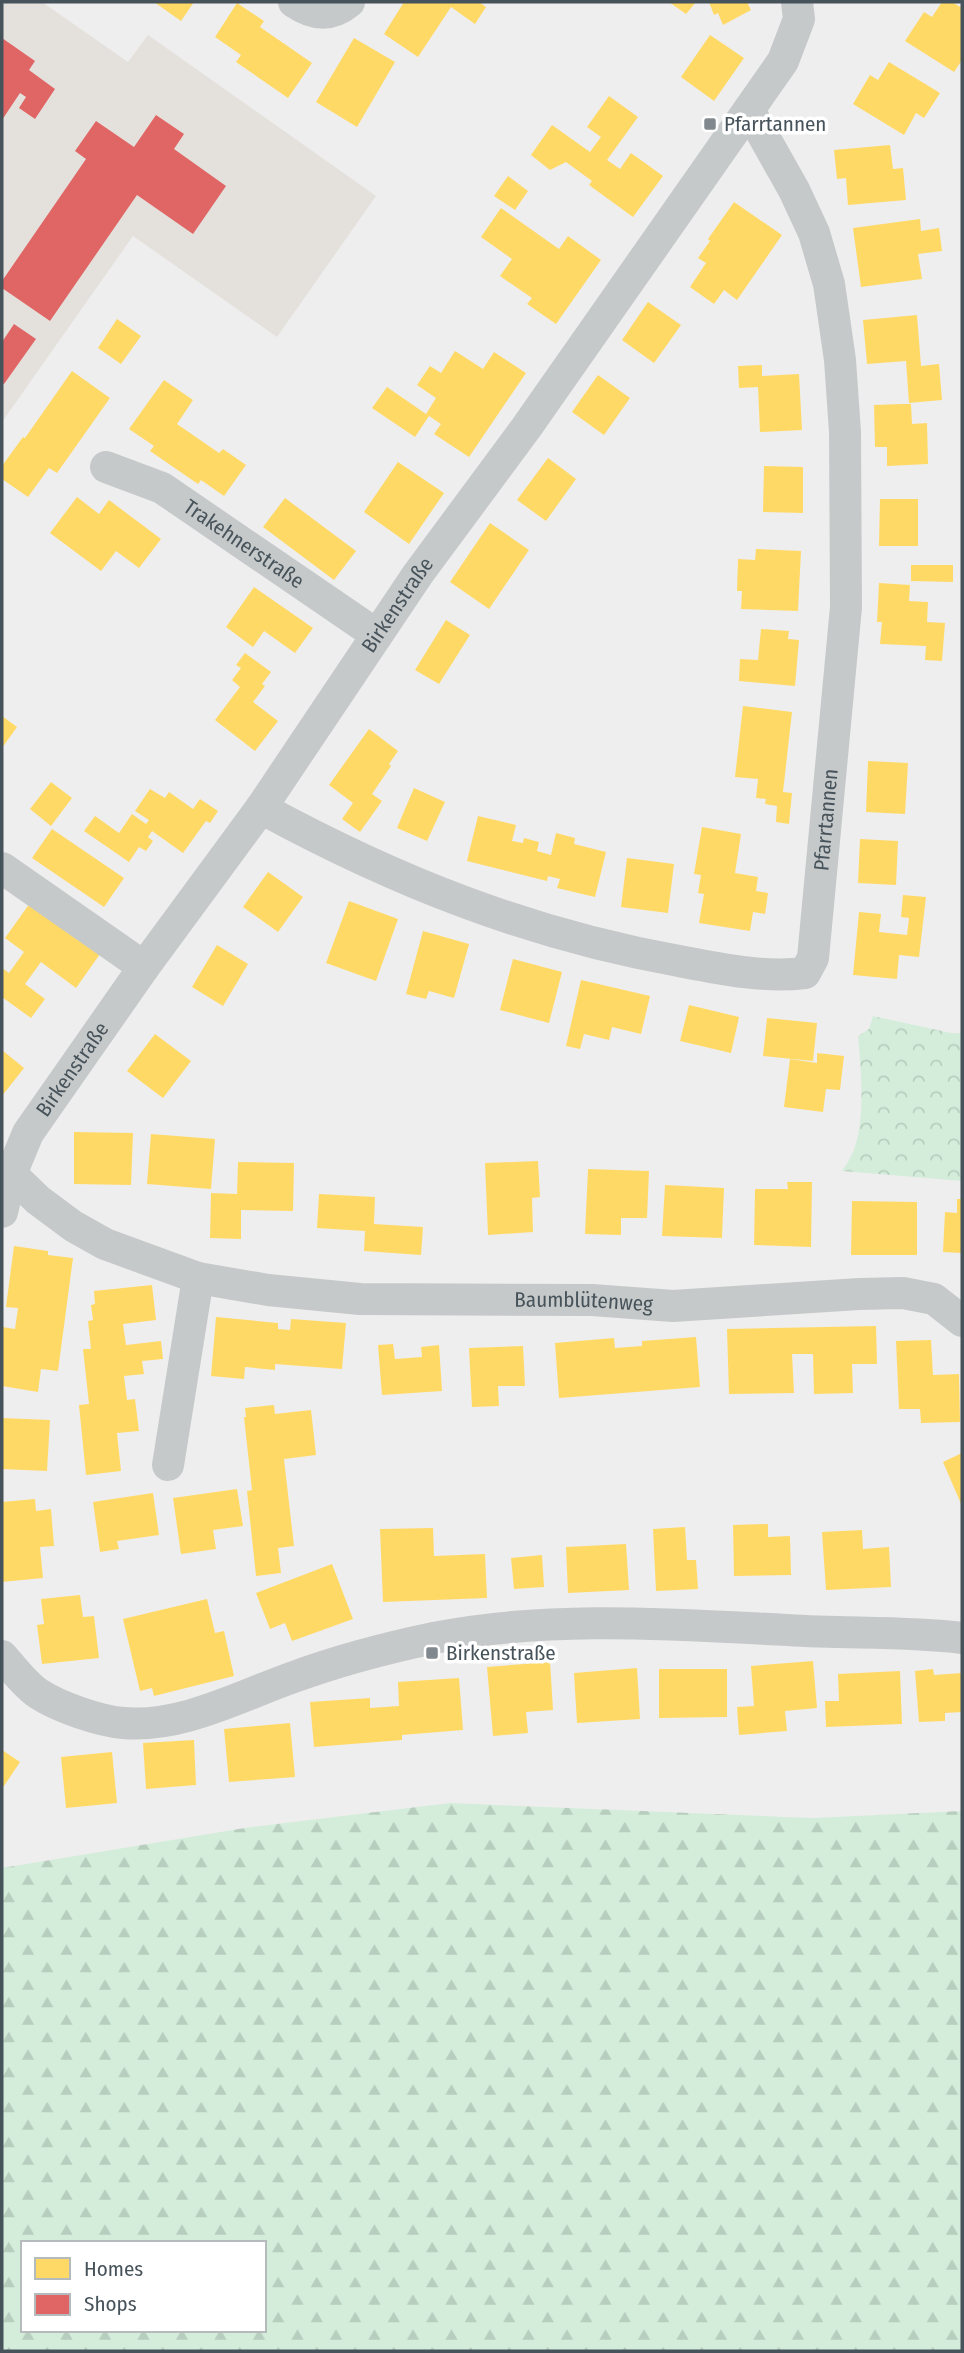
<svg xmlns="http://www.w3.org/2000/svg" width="964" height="2353" font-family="'Fira Sans Condensed',sans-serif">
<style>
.commercial{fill:#e4e1dc}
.forest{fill:url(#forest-firs);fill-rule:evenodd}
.park{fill:url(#park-crowns)}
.homes{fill:#ffd966}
.shops{fill:#e06666}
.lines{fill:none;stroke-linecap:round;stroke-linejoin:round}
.street{stroke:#c6c9ca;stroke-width:32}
.poi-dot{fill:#82898e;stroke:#fff;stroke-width:2.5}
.labels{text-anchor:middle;stroke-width:7;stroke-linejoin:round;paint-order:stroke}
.poi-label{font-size:21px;fill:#47535a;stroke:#fff;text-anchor:start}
.street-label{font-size:21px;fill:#47535a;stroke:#fff}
</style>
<defs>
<pattern id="forest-firs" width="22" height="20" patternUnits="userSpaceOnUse" patternTransform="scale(1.75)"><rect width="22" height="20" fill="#d4eddb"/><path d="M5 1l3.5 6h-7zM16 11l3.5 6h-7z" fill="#b7cdbe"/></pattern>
<pattern id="park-crowns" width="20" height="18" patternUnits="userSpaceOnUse" patternTransform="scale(1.75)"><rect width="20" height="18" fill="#d4eddb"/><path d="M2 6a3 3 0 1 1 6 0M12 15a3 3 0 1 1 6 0" fill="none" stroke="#b7cdbe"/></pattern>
</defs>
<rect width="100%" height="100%" fill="#efeeee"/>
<path class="commercial" d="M2 2H42L128 62 148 35 376 196 277 337 133 236 2 422Z"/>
<path class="forest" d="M450 1803 813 1818 962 1811V2351H2V1868L251 1827ZM23 2243H264V2330H23Z"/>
<path class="park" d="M873 1016 951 1033H962V1181L842 1171C846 1165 850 1159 853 1152 866 1122 861 1068 858 1036L869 1029Z"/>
<g class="homes">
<path d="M154 2H194L181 21Z"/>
<path d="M404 2H479L486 7 475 24 451 7 418 57 384 34Z"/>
<path d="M669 2H696L686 14Z"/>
<path d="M709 2H747L751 10 723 25 718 13 714 15Z"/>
<path d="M942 2H952L962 8V60L954 72 905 41 924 12 932 17Z"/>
<path d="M237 3 264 21 260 27 312 63 288 98 236 62 241 55 215 37Z"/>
<path d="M710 35 744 58 714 101 681 77Z"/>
<path d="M354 38 395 62 357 127 316 102Z"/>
<path d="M889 62 940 93 924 118 916 113 904 135 853 104 870 75 878 80Z"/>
<path d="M609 96 638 117 607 160 620 169 631 153 663 176 633 217 589 185 592 181 566 162 550 170 531 155 552 125 590 152 601 137 587 127Z"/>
<path d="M890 145 893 169 903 168 906 200 848 205 846 178 837 179 834 150Z"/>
<path d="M508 176 528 191 515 210 494 196Z"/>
<path d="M734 202 782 235 737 300 724 290 714 304 690 287 706 263 698 258 710 241 708 239Z"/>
<path d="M501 208 559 249 568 236 601 260 556 324 527 304 532 298 500 276 512 259 481 237Z"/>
<path d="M920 219 921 231 939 228 942 251 918 254 922 279 861 287 853 228Z"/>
<path d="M648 302 681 325 654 363 622 340Z"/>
<path d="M917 315 921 366 939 364 942 400 909 403 906 361 867 364 863 320Z"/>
<path d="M117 319 141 336 121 364 98 348Z"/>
<path d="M455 351 483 369 494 352 526 373 469 457 434 434 441 424 429 416 415 437 372 408 387 387 426 414 436 398 417 385 430 366 441 373Z"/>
<path d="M762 365V376L799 374 802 430 760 432 758 387 739 388 738 366Z"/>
<path d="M72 371 110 398 57 473 49 468 28 497 2 479V466L23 437 25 438Z"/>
<path d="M598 375 630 398 604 435 572 412Z"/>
<path d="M164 380 193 400 177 424 219 453 223 449 246 465 224 496 201 480 198 484 150 451 154 446 129 429Z"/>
<path d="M902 404H911L912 424 927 423 928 464 887 466V447H875L874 405Z"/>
<path d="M548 458 576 479 546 521 517 500Z"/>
<path d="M398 462 444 493 409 544 364 512Z"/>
<path d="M764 466 803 467V513L763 512Z"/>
<path d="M77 497 99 514 109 500 161 539 139 568 116 551 101 571 50 533Z"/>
<path d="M285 498 356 551 334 580 263 527Z"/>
<path d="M880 499H918V546H879Z"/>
<path d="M490 523 529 550 489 609 450 582Z"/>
<path d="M756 549 801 551 798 611 741 609 742 591H737L738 559 755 560Z"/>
<path d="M911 565H953V582L911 581Z"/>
<path d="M879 583 910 585 909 601 928 602 927 622 945 623 942 661 925 660 926 646 880 644 882 622H877Z"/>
<path d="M254 587 313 628 295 653 264 631 253 647 226 627Z"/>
<path d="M446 620 470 635 439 684 415 670Z"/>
<path d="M761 629 789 631 788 639 799 640 795 686 739 681 740 659 758 660Z"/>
<path d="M245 653 271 672 262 684 265 686 253 702 278 721 255 751 215 720 240 687 232 680 241 668 236 665Z"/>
<path d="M743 706 792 712 783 792 792 793 789 824 776 822 777 806 765 804 766 799 756 798 758 779 735 777Z"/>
<path d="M2 716 17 727 2 748Z"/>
<path d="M369 729 398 751 389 764 391 766 372 794 382 801 360 832 342 819 353 803 329 785Z"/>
<path d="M868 761 908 763 905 814 866 812Z"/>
<path d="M51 782 72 798 51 826 30 809Z"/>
<path d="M414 788 445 802 427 841 397 828Z"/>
<path d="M150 789 165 798 169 792 193 809 200 799 218 811 210 823 206 821 183 853 152 831 148 837 153 841 146 851 139 847 129 862 84 831 95 816 119 833 132 814 146 824 149 820 135 811Z"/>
<path d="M478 816 516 825 512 841 523 843 524 838 539 842 537 851 551 855 556 833 575 838 574 844 606 852 595 897 557 888 560 879 548 876 547 881 467 861Z"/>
<path d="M702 827 741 834 735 873 758 877 756 891 768 893 765 914 753 912 750 931 699 923 704 894 698 893 701 875 694 874Z"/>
<path d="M52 829 124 878 104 907 32 858Z"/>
<path d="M860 839 898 841 896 885 858 883Z"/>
<path d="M627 858 674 864 668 913 621 907Z"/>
<path d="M268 872 303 897 278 932 243 907Z"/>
<path d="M903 895 926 897 919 957 899 955 897 979 853 975 859 912 881 914 879 932 907 935 909 918 901 917Z"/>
<path d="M349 901 398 919 376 981 326 963Z"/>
<path d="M30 903 100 954 76 988 41 962 25 984 45 999 31 1018 2 997V968L9 973 24 952 5 938Z"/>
<path d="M423 931 469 944 454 998 429 991 426 999 406 994Z"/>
<path d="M217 945 248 964 223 1006 192 987Z"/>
<path d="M513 959 562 972 549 1023 500 1010Z"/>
<path d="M581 980 650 996 641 1034 612 1027 609 1040 584 1034 580 1049 566 1046Z"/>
<path d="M689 1005 739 1017 731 1053 680 1041Z"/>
<path d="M767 1018 817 1023 813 1061 763 1056Z"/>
<path d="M155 1034 191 1061 163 1098 127 1071Z"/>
<path d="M2 1050 24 1068 2 1096Z"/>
<path d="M817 1053 844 1056 840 1090 826 1089 823 1112 784 1107 790 1059 817 1063Z"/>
<path d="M74 1132 133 1133 131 1185 74 1184Z"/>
<path d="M151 1134 215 1139 211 1189 147 1184Z"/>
<path d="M538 1161 540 1197 532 1198 533 1232 488 1235 485 1163Z"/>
<path d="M238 1162 294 1163 293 1211 241 1210V1239L210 1238 211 1193 237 1194Z"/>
<path d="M588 1169 649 1171 647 1218H621V1235L585 1234Z"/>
<path d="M787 1182H812L811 1247 754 1245 755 1189H788Z"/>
<path d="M665 1185 724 1188 722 1238 662 1236Z"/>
<path d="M319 1194 375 1197 374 1224 423 1227 421 1255 364 1251 365 1231 317 1228Z"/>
<path d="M957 1199H962V1253L943 1252 945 1212 957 1213Z"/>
<path d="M852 1201 917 1202V1255H851Z"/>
<path d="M14 1246 48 1251V1255L73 1258 58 1371 41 1369 38 1392 2 1386V1327L15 1329 18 1308 6 1307Z"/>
<path d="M152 1285 156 1320 123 1324 126 1345 161 1341 163 1359 142 1361 144 1374 124 1376 127 1400 135 1399 139 1431 117 1433 121 1471 86 1475 79 1405 89 1404 83 1349H91L88 1321 93 1320 91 1305 95 1304 94 1291Z"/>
<path d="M216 1317 278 1323V1329L290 1330 291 1319 346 1323 342 1369 275 1364V1370L245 1367 244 1379 211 1376Z"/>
<path d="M876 1326 877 1364H852L853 1393 814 1394 813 1354H792L794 1393 729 1394 727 1329Z"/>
<path d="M696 1337 700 1387 559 1398 555 1343 614 1338 615 1348 642 1346V1341Z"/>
<path d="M931 1340 933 1375 959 1374 960 1422 921 1423 920 1409H899L896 1341Z"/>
<path d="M393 1344 395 1359 422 1357 421 1347 439 1345 442 1391 382 1395 378 1345Z"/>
<path d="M523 1346 525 1386H498L499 1406 472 1407 469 1348Z"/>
<path d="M274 1405 275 1414 311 1410 316 1455 284 1459 294 1546 278 1548 281 1573 256 1576 247 1491 252 1490 244 1417H246L245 1408Z"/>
<path d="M2 1418 50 1420 47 1471 2 1469Z"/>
<path d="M962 1453V1506L943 1462Z"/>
<path d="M237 1489 243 1526 213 1530 216 1549 181 1554 173 1498Z"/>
<path d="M153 1493 159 1535 117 1541 119 1549 100 1552 93 1502Z"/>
<path d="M35 1499 36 1511 51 1509 54 1546 40 1547 43 1578 2 1582V1502Z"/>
<path d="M768 1524V1537L790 1536 791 1575 734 1576 733 1525Z"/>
<path d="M685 1527 687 1560H696L698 1589 656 1591 653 1529Z"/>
<path d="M433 1528 434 1556 485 1554 487 1598 383 1602 380 1529Z"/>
<path d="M862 1530 863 1549 889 1547 891 1587 826 1590 822 1532Z"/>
<path d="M626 1544 629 1590 568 1593 566 1547Z"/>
<path d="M542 1555 544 1587 514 1589 511 1558Z"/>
<path d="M332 1564 353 1619 292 1641 285 1623 270 1629 256 1593Z"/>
<path d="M80 1595 83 1617 94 1616 99 1658 42 1664 37 1625 44 1624 41 1599Z"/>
<path d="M207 1599 215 1633 224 1631 234 1676 154 1696 152 1688 140 1691 123 1619Z"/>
<path d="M813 1661 817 1708 785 1711 787 1731 739 1735 737 1707 754 1706 751 1666Z"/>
<path d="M550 1662 553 1710 526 1712 528 1733 493 1736 487 1667Z"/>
<path d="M637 1668 640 1719 577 1723 574 1673Z"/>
<path d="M659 1669H727V1717L659 1718Z"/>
<path d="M933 1669 934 1675 962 1673V1712L945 1713V1721L919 1722 915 1671Z"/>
<path d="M900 1671 902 1724 826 1727 825 1701H839L838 1674Z"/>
<path d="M459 1678 463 1730 402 1735V1740L314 1747 310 1702 370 1698V1708L399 1706 398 1682Z"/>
<path d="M290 1723 295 1777 229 1782 224 1729Z"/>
<path d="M194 1740 196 1785 146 1789 143 1743Z"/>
<path d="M2 1750 20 1762 2 1789Z"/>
<path d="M112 1752 117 1803 66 1808 61 1757Z"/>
</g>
<g class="shops">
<path d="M2 38 35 61 29 70 55 89 35 119 19 108 26 97 20 93 2 120Z"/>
<path d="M156 115 184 134 174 149 226 186 193 234 137 195 50 321 2 288V281L86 159 75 151 96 121 134 147Z"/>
<path d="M14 324 36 339 4 384 2 383V342Z"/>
</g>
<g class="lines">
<g class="street">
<path d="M294 2C313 15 331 17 349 2"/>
<path id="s1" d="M106 467 162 488 377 635"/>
<path id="s2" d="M261 808C395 881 528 934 679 961 720 969 763 978 805 973L813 958 846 607 845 432 840 360 829 284 814 233 794 190 749 110"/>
<path d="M2 868 144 967"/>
<path id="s3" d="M11 1174 38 1200 73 1226 105 1244 198 1278 268 1290 360 1299 592 1300 673 1306 859 1294 903 1293 934 1299 962 1321"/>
<path id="s4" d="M2 1212 11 1174 28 1133 144 967 261 808 418 574 526 428 783 61 799 19 797 2"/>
<path d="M168 1465 198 1278"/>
<path d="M2 1656C13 1668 25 1685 39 1694 59 1707 99 1721 123 1723 181 1728 238 1697 291 1678 337 1661 386 1648 434 1638 550 1615 670 1624 788 1630 846 1634 904 1631 962 1638"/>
</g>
</g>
<g class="poi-dot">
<rect x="703" y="117" width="14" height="14" rx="3.5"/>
<rect x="425" y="1646" width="14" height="14" rx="3.5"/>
</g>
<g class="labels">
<g class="poi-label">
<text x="724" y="131">Pfarrtannen</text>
<text x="446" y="1660">Birkenstraße</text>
</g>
<g class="street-label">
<text dy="7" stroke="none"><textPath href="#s1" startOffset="159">Trakehnerstraße</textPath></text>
<text dy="7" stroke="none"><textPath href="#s4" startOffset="728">Birkenstraße</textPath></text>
<text dy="7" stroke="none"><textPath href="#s2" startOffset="730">Pfarrtannen</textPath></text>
<text dy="7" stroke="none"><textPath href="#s4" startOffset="161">Birkenstraße</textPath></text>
<text dy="7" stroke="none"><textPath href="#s3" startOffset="604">Baumblütenweg</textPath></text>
</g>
</g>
<rect width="964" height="2353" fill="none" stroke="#47535a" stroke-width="7"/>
<rect x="21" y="2241" width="245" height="91" fill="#ffffff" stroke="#b5babd" stroke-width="2"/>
<rect x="35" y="2258" width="35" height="21" fill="#ffd966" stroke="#b5babd" stroke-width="2"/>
<text x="84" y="2276" font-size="21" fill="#47535a">Homes</text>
<rect x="35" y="2294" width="35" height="21" fill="#e06666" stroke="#b5babd" stroke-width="2"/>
<text x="84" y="2311" font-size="21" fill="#47535a">Shops</text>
</svg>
